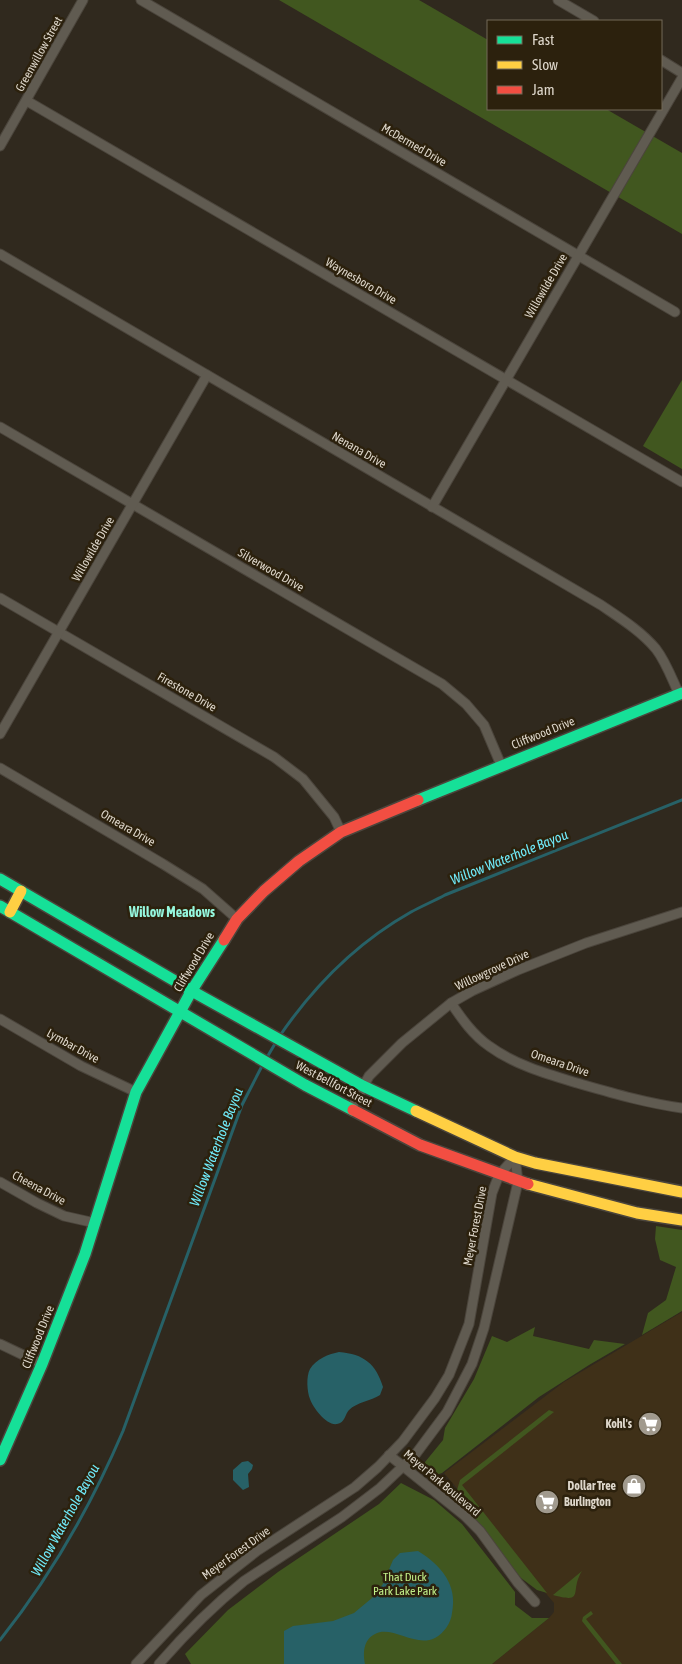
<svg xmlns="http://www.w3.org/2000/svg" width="682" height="1664" font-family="'Asap Condensed',sans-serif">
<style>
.built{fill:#3f3018}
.green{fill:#41571f}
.water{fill:#276167}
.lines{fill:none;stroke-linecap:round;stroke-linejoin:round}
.stream{stroke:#276167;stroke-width:3}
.street-casing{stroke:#4b453c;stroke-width:11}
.fast-casing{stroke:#4b453c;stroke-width:14}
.slow-casing{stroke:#4b453c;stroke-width:14}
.jam-casing{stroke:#4b453c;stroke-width:14}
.street{stroke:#605b51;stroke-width:9}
.fast{stroke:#16e098;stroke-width:11}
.slow{stroke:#ffcf43;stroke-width:11}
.jam{stroke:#f24e42;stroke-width:11}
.labels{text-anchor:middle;stroke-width:5;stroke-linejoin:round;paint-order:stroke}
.street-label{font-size:12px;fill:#ded7cb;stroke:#2c210d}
.poi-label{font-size:12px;font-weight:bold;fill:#ded7cb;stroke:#2c210d;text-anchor:end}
.park-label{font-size:12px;fill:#c0ee88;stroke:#2c210d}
.water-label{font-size:14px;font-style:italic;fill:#70ebfa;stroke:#2c210d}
.neighbourhood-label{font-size:14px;font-weight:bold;fill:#95f7dd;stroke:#2c210d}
</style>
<rect width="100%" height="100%" fill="#30291e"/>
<path class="built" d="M682 1312V1664H492L549 1618 554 1612V1603L444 1473 564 1382Z"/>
<g class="green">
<path d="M279 0H419L488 40V109H606L682 153V234Z"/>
<path d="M682 380V469L643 446Z"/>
<path d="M656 1226 682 1230V1311L642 1335 648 1313 666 1300 676 1267 660 1260 655 1239Z"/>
<path d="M535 1327 533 1336 589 1349 594 1340 625 1344 589 1365 539 1397 442 1473 434 1476 421 1467 443 1440 445 1428 474 1379 492 1336 507 1342Z"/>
<path d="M549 1410 554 1412 462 1485 547 1593 537 1590 521 1578 467 1510 457 1490 460 1480Z"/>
<path d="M401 1483 434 1500 462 1524 515 1592V1605L532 1618H549L492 1664H191L185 1654 228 1610 278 1572 379 1504Z"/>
<path d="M582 1571C569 1591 586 1604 553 1595Z"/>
<path d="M591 1611 593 1614 586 1619 622 1664H616L582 1621 583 1617Z"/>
</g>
<g class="water">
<path d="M339 1352C364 1354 376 1364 383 1387L380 1395C371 1401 357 1402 349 1410 345 1414 345 1423 337 1424 327 1426 313 1408 310 1399 307 1392 306 1376 310 1369 316 1359 329 1354 339 1352Z"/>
<path d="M248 1461 253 1465 252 1469 248 1474 249 1487 243 1490 233 1480V1470L242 1462Z"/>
<path d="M418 1551C441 1565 458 1585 452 1613 451 1623 444 1633 435 1638 415 1648 392 1625 375 1634 363 1640 363 1653 365 1664H284V1631L293 1626 333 1621 354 1613 372 1598 383 1584 393 1560 400 1553Z"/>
</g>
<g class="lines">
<g class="stream">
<path d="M279 1037C313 987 358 942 411 912 422 906 434 901 445 895L682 800"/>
<path d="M266 1059 276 1042"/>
<path d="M0 1640C51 1576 91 1506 123 1431L242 1105 263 1064"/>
</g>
<g class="street-casing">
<g id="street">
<path d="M141 0 675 312"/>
<path d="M558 0 594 21"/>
<path d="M661 60 682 73"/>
<path d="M27 101 682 482"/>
<path d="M0 146 83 0"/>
<path d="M0 254 601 605C620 618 641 631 656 649 666 662 672 679 679 694"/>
<path d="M0 427 442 684 466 704 484 725 501 765"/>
<path d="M432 507 682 78"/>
<path d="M0 598 274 757 303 779 334 817 341 832"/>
<path d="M0 734 207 375"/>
<path d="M0 768 163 864 203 889 237 919"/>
<path d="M451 1003C462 1019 473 1035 489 1046 515 1065 547 1074 577 1083 612 1093 646 1103 682 1108"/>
<path d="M0 1019 81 1066 136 1092"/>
<path d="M351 1109 369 1076 402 1043 451 1003 472 991 518 970 586 943 682 912"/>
<path d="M0 1182 37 1203 64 1216 95 1223"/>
<path d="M0 1344 42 1364"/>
<path d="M389 1455 465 1516 480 1531 518 1583 535 1602"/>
<path d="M136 1664 201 1595 257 1551 355 1487 378 1467 403 1441 435 1398 449 1375 469 1324 492 1193 499 1175 515 1157"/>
<path d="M159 1664C185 1634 213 1606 244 1581L342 1517 380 1488 415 1455 447 1412 472 1364 484 1328 518 1182 515 1157"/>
</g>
</g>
<g class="fast-casing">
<g id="fast">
<path d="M418 800 682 693"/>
<path d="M0 879 199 995 363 1086 416 1111"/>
<path d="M0 906 305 1085 353 1110"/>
<path d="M0 1460 42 1364 85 1254 136 1092 192 990 224 940"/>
</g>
</g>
<g class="slow-casing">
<g id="slow">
<path d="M10 912 21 891"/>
<path d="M416 1111 515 1157 535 1163 682 1192"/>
<path d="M528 1184 637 1213 682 1220"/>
</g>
</g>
<g class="jam-casing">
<g id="jam">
<path d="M224 940 237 919 264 891 299 861 341 832 418 800"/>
<path d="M353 1110 420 1145 528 1184"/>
</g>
</g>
<use href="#street" class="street"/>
<use href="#fast" class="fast"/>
<use href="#slow" class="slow"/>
<use href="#jam" class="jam"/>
</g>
<defs>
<g id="supermarket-disc" transform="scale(1.25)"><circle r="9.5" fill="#a19a8e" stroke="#2c210d"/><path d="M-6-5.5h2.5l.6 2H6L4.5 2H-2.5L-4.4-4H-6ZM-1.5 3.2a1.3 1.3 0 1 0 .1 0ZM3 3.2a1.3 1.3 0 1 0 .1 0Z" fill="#fff"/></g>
<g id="shop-disc" transform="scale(1.25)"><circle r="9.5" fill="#a19a8e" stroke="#2c210d"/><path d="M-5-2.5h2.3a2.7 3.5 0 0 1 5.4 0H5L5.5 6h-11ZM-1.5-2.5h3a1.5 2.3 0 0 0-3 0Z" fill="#fff"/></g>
</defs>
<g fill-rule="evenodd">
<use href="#supermarket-disc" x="650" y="1424"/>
<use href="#shop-disc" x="634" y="1486"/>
<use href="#supermarket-disc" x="547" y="1502"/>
</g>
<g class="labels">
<g class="street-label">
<text transform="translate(39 54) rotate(-61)" y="4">Greenwillow Street</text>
<text transform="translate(414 145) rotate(30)" y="4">McDermed Drive</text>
<text transform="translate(361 281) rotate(30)" y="4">Waynesboro Drive</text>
<text transform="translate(546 286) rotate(-60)" y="4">Willowilde Drive</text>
<text transform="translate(359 450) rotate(30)" y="4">Nenana Drive</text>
<text transform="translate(93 549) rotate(-60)" y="4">Willowilde Drive</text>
<text transform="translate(271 570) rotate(30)" y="4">Silverwood Drive</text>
<text transform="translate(187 692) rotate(30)" y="4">Firestone Drive</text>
<text transform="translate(543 733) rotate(-22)" y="4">Cliffwood Drive</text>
<text transform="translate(128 828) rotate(30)" y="4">Omeara Drive</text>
<text transform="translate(194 962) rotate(-59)" y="4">Cliffwood Drive</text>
<text transform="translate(492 970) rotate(-25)" y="4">Willowgrove Drive</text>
<text transform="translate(73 1046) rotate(29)" y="4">Lymbar Drive</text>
<text transform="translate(560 1063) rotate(19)" y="4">Omeara Drive</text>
<text transform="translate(334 1084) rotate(28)" y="4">West Bellfort Street</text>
<text transform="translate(39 1188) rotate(28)" y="4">Cheena Drive</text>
<text transform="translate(475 1226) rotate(-79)" y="4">Meyer Forest Drive</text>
<text transform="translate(38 1337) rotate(-68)" y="4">Cliffwood Drive</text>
<text transform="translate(442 1483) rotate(40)" y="4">Meyer Park Boulevard</text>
<text transform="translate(236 1553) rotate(-36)" y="4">Meyer Forest Drive</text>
</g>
<g class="poi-label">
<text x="632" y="1428">Kohl's</text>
<text x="616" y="1490">Dollar Tree</text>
<text x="564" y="1506" text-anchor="start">Burlington</text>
</g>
<g class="park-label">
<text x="405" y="1581">That Duck<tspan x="405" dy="14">Park Lake Park</tspan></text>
</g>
<g class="water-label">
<text transform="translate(509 857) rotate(-22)" y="5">Willow Waterhole Bayou</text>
<text transform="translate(216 1147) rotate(-69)" y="5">Willow Waterhole Bayou</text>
<text transform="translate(65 1520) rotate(-61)" y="5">Willow Waterhole Bayou</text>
</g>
<g class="neighbourhood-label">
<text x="172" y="917">Willow Meadows</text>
</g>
</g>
<rect x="487" y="20" width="175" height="90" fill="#2c210d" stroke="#736a59"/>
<rect x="497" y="36" width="25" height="8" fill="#16e098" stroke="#736a59"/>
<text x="532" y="45" font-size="15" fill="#ded7cb">Fast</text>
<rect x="497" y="61" width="25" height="8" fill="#ffcf43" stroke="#736a59"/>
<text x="532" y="70" font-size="15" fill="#ded7cb">Slow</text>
<rect x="497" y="86" width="25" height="8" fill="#f24e42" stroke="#736a59"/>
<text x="532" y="95" font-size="15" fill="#ded7cb">Jam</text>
</svg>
